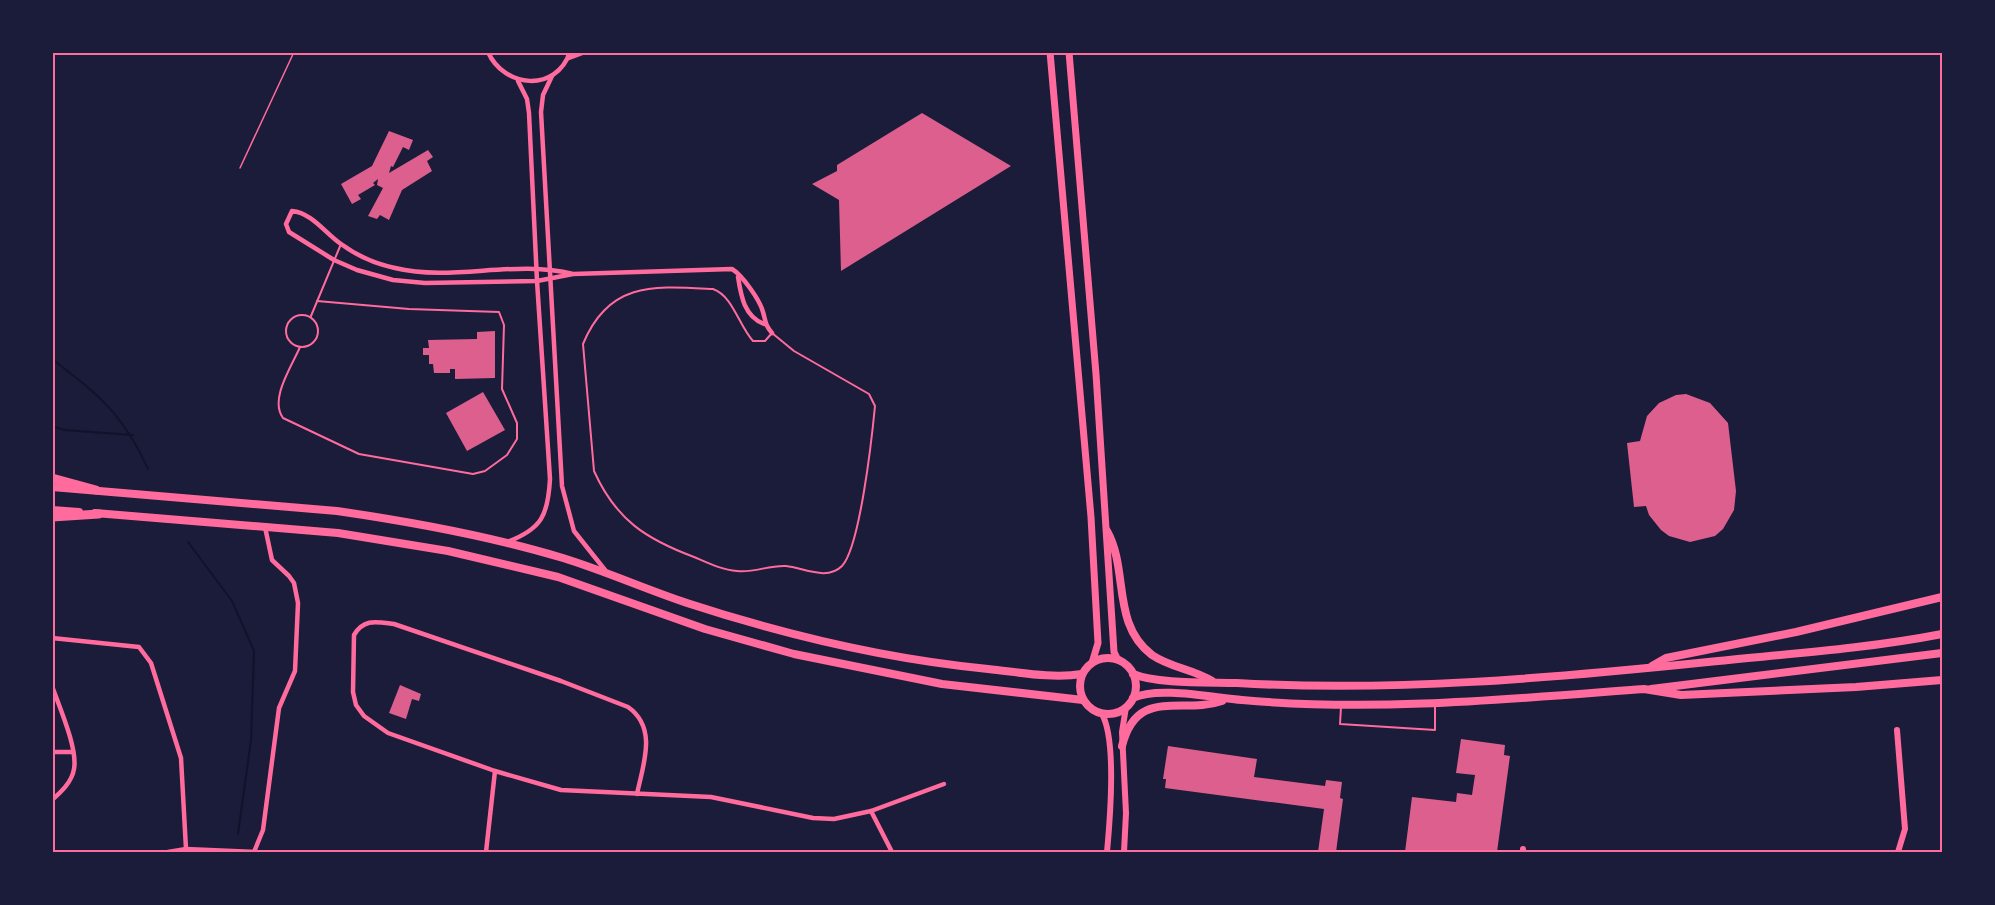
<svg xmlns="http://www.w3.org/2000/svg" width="1995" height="905" font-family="'PT Sans',sans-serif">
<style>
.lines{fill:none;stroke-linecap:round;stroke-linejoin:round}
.stream{stroke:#12122b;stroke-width:2}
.building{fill:#dd5f8e}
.path{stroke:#ff6b9d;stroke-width:1.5}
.service{stroke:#ff6b9d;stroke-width:2}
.minor{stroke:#ff6b9d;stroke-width:4.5}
.tertiary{stroke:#ff6b9d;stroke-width:6}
.secondary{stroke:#ff6b9d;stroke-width:7}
.trunk{stroke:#ff6b9d;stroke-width:8}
.motorway{stroke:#ff6b9d;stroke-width:9}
.neatline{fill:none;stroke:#ff6b9d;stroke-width:2}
</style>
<rect width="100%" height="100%" fill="#1b1b3a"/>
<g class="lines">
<g class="stream">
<path d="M52 359C99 395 123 414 148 469"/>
<path d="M52 426 64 430 133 435"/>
<path d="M188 542 232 601 254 651 251 740 238 834"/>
</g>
</g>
<g class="building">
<path d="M922 113 1011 166 841 271 839 200 812 184 837 171V165Z"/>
<path d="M389 131 413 140 409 150 403 147 393 167 391 166 389 173 428 150 433 157 427 161 432 171 402 190 389 220 380 215 377 219 368 216 383 188 377 185 378 179 373 183 375 185 358 195 361 199 352 204 341 184 372 166Z"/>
<path d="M495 331V378L455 379V369H450V373H434L433 364H429V355H423V348H429L428 340 477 339V332Z"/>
<path d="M483 392 505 430 467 451 446 413Z"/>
<path d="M1686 394 1710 403 1728 423 1736 491 1734 510 1723 529 1715 536 1690 542 1669 536 1661 530 1649 515 1646 506 1634 507 1627 443 1640 441 1647 416 1659 403 1676 395Z"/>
<path d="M400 685 421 694 419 701 412 699 406 719 389 713Z"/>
<path d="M1461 739 1505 745 1504 755 1510 756 1497 852H1405L1412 797 1456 802 1457 793 1472 795 1475 775 1456 773Z"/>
<path d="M1168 746 1257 759 1254 777 1325 786 1326 780 1342 782 1340 798 1343 799 1336 852H1318L1324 809 1165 788 1166 779H1163Z"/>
</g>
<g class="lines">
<path class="path" d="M240 168 294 52"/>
<g class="service">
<path d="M713 289C733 296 739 326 753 341H765L772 333 794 351 869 394 875 406C872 437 860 547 842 566 827 581 804 568 786 566 769 565 754 573 737 571 722 570 708 563 694 557 646 539 616 520 594 471L583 344C609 281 654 286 713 289Z"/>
<circle cx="302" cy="331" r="16"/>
<path d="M311 316 341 244"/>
<path d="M300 347C292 366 269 399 283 418L359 454 473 474 485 471 507 455 517 439V423L502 389 504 325 499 312 409 309 317 301"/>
<path d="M1341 707 1340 724 1435 730V705"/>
</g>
<g class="minor">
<path d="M488 52C504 88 556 93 570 52"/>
<path d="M569 58 585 52"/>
<path d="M552 76 543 95 541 112 562 486 574 531 605 570"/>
<path d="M573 274C515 259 453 282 395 268 376 264 356 255 341 244 325 233 312 213 292 211L286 224 289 232 334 260 357 270 393 280 425 283 537 281 573 274 732 269C742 275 760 300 763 312 766 322 765 325 772 333"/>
<path d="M738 277C741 296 744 316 764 324"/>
<path d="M507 542C542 529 548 515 550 479L537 281 529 113 527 99 518 81"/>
<path d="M52 638 139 647 151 663 181 758 186 849"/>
<path d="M52 686C59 706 78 749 74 769 72 782 61 792 52 800"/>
<path d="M52 752H73"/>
<path d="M637 794C643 765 658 728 628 707L561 681 394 624C377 622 364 618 354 635L353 692 356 705 364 716 388 733 495 771 561 790 711 797 813 818 834 819 871 811 892 852"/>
<path d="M871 811 944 784"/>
<path d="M168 852 186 849 257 852"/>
<path d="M254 852 263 830 279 708 295 671 298 603 294 583 289 576 272 560 265 527"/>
<path d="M486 852 495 771"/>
</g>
<g class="tertiary">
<path d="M1102 714C1117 741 1110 820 1107 852"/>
<path d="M1897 730 1905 829 1898 852"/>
<path d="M1124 852 1126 813 1122 732 1126 707"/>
<path d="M1523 852V849"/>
</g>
<g class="secondary">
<path d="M1050 52 1091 517 1098 643 1092 663"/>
<path d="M1069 52 1096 374 1114 652 1118 660"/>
</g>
<g class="trunk">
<path d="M52 487 337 511C413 522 490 536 563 558 605 571 645 589 687 603 785 635 885 659 988 669 1018 672 1052 679 1082 674"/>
<path d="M52 510 79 512"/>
<path d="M95 513 338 533 448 551 558 577 705 629 794 654 942 684 1083 700"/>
<path d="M1107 531C1129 570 1111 624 1152 655 1171 668 1193 669 1212 681"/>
<circle cx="1108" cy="686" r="28"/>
<path d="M1652 666 1666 658 1796 632 1942 597"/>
<path d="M1133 674C1157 684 1210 682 1237 683 1394 692 1552 678 1708 662 1786 654 1865 649 1942 634"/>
<path d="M1651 689 1942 653"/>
<path d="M1133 698C1158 686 1214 698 1242 700 1375 712 1511 699 1644 689L1681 695 1856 687 1942 680"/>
<path d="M1122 746C1137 686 1182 715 1222 701"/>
</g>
<g class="motorway">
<path d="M52 478 96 490"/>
<path d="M52 517 99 514"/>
</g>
</g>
<rect width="1995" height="905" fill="none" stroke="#1b1b3a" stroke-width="108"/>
<rect x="54" y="54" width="1887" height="797" class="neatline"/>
</svg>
